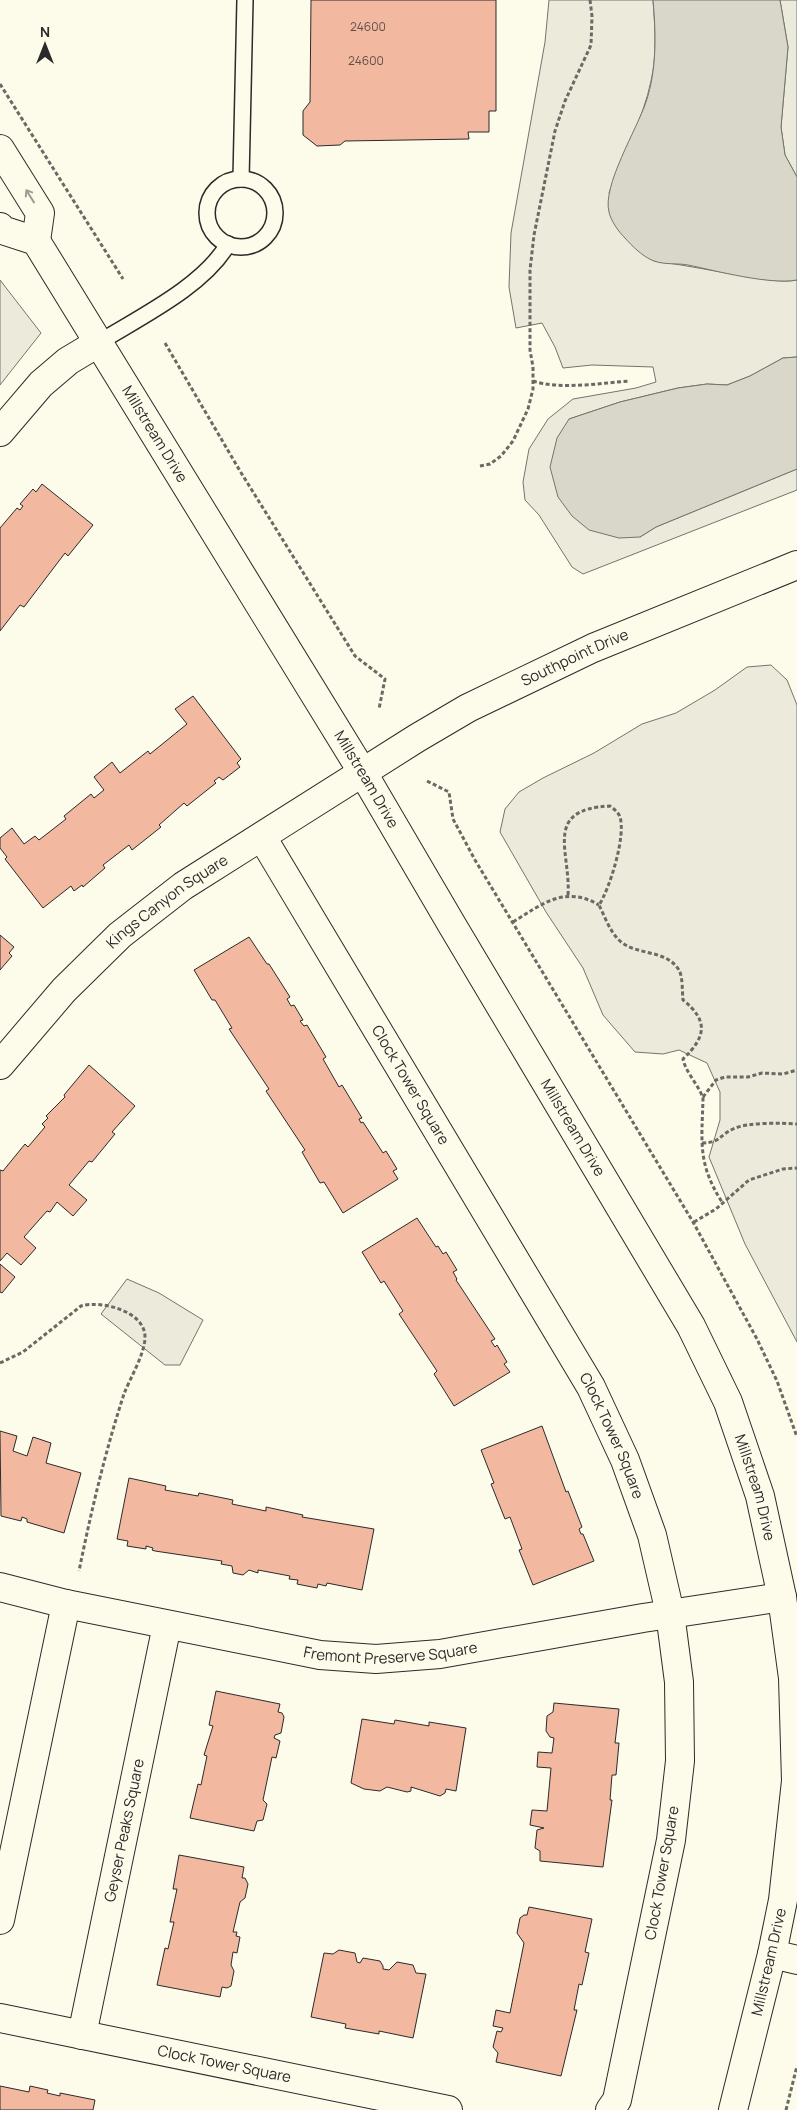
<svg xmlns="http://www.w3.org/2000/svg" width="797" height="2110" font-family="Manrope,sans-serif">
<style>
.green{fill:#ecebdb;stroke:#74746e}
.water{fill:#d8d7c9;stroke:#74746e}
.building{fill:#f2b8a0;stroke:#2b2b2b}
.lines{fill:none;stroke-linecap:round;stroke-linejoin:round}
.lane-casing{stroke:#2b2b2b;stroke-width:18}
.street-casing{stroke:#2b2b2b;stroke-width:30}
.secondary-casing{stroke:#2b2b2b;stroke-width:30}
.path{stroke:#6a6964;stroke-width:3;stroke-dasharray:4 2.5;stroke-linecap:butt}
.lane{stroke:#fdfbea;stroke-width:15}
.street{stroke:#fdfbea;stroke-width:28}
.secondary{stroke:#fdfbea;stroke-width:28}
.oneway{stroke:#9e9d94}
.labels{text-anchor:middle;stroke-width:4;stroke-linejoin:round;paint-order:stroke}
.number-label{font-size:12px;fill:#5d4e48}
.street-label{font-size:15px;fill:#2b2b2b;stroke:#fdfbea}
</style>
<rect width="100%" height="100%" fill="#fdfbea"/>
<g class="green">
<path d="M549 0H653C655 27 657 55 651 81 643 120 622 156 609 193L654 261C686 265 718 272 750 277 765 279 782 283 797 280V357L783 358 750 376 727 385 707 384 678 388 620 402 569 419 640 537 656 527 797 469V490L583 574 572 567 539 515 525 500 523 482 529 449 548 419 573 399 636 388 656 382 653 367 592 365 563 368 555 347 542 323 516 328 509 287 511 233 545 42Z"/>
<path d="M780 0H797V177L785 155 781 127 788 47Z"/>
<path d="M0 280 41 333 0 385Z"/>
<path d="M771 665 787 680 797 705V1342L745 1244 709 1157 720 1120V1092L707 1063 679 1050 663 1054 635 1052 603 1015 583 968 546 912 500 832 505 809 519 792 543 778 594 753 642 724 676 713 715 690 747 667Z"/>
<path d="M127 1279 159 1293 203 1320 180 1365H165L101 1314Z"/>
</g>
<g class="water">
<path d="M653 0H780L788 47 781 127 785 155 797 177V280C769 285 717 271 688 265 678 263 665 265 654 261 643 257 632 246 625 238 618 231 611 221 609 212 602 186 637 129 646 102 657 69 656 34 653 0Z"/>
<path d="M797 357V469L656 527 640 537 619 538 589 530 572 516 558 497 550 467 557 438 569 419 620 402 678 388 707 384 727 385 750 376 783 358Z"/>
</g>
<g class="building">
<path d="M311 0H496V111H489V132H468L469 139 345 141 340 145 317 146 303 135V111L310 102Z"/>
<path d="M42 484 93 525 68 556 65 553 24 607 20 605 0 631V528L17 508 20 510 23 506 20 504 33 489 36 492Z"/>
<path d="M193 696 241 759 237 763 240 767 223 780 219 777 214 781 216 783 187 806 184 803 159 825 161 827 132 850 129 845 103 865 105 868 83 887 82 885 74 891 71 886 43 908 5 859 7 857 0 848V838L12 828 24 844 35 836 39 840 66 819 64 816 91 794 94 798 104 790 94 777 112 762 120 773 148 751 150 754 187 724 175 709Z"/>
<path d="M0 935 14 947 9 953 12 956 0 970Z"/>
<path d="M249 937 267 964H269L290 997 287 999 291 1006 294 1005 303 1020 300 1021 304 1026 307 1025 326 1057 323 1059 339 1087 342 1085 362 1118 359 1119 361 1123 363 1122 383 1153 386 1151 397 1169 393 1171 398 1179 343 1213 324 1182 320 1183 302 1152 305 1150 266 1091 269 1089 229 1029 232 1028 215 1000H212L194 970Z"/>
<path d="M89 1065 135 1106 112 1132 115 1134 92 1162 89 1161 69 1185 87 1200 73 1216 57 1202 50 1212 47 1211 24 1237 36 1248 21 1265 7 1253 0 1261V1170L3 1171 25 1144 28 1147 45 1127 42 1124 48 1118 46 1116 65 1097 64 1095Z"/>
<path d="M417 1218 436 1247 438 1246 443 1254 446 1252 457 1270 453 1272 457 1279 456 1280 495 1339 491 1341 495 1347 497 1345 507 1362 504 1364 510 1372 454 1406 434 1374 437 1371 399 1314 403 1311 384 1281 381 1283 362 1252Z"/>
<path d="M0 1264 15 1277 2 1293 0 1292Z"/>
<path d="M542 1426 566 1492 568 1491 582 1527 579 1529 581 1534H583L594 1561 533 1585 519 1550 522 1549 510 1517 505 1519 491 1484 494 1483 481 1450Z"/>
<path d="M0 1431 17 1436 13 1451 27 1456 33 1437 51 1443 46 1463 81 1473 64 1533 27 1522V1519L22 1517 21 1521 1 1516Z"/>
<path d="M129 1478 166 1486 165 1490 198 1496 199 1493 233 1500 232 1504 266 1511V1507L303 1515 302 1517 374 1529 362 1590 327 1583 326 1586 318 1584 317 1588 297 1584 298 1580 289 1579 290 1576 258 1570V1573L249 1570 243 1575 233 1573 232 1566 221 1564 222 1561 155 1551 152 1550 153 1548 146 1546V1549L127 1546 128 1541 117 1539Z"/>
<path d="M216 1691 280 1704 278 1712 282 1713 284 1717 281 1733 275 1735 274 1738 280 1741 276 1758 272 1757 263 1800 267 1804 263 1820 257 1821 254 1831 190 1818 198 1784 201 1785 207 1756 204 1755 213 1726 209 1725Z"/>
<path d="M554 1703 619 1709 615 1743H619L616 1775H612L610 1800H612L603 1867 540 1861V1851L535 1848 537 1830 544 1828 530 1825 532 1810 547 1811 551 1768 537 1767 538 1752 552 1753 554 1738 550 1737 546 1731 547 1716 553 1712Z"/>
<path d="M362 1719 394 1724 395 1720 429 1726V1722L466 1728 456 1791 446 1789 445 1793 440 1796 411 1787V1791L407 1792 387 1787 380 1791 364 1789 351 1783Z"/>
<path d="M179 1855 244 1867 242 1878H245L248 1884 245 1898 240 1902 233 1932H237L236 1936 240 1937 237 1953 233 1952 231 1965 234 1971 231 1986 227 1988 222 1987 220 1997 157 1985 165 1948 168 1949 174 1922H170L177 1889H173Z"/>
<path d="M529 1907 592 1919 585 1952 589 1953 582 1985 579 1984 574 2010H577L561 2076 496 2062 498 2053 493 2047 497 2031 501 2032 503 2028 493 2026 496 2010 510 2013 524 1943 517 1933 520 1918 524 1915H527Z"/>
<path d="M339 1950 355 1953 357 1962 360 1963 363 1958 380 1961 383 1966V1969L389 1970 397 1962 413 1965 416 1973 426 1974 413 2038 379 2031V2034L345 2028 346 2024 311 2017 324 1953 333 1954Z"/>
<path d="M0 2086 29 2092 30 2086 48 2090 47 2093 60 2096V2093L95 2100 93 2110H0Z"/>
</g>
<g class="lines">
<g class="lane-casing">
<g id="lane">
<path d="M241 179 245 0"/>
<circle cx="241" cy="213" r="34"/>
<path d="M98 343C140 317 204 286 228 244"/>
</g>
</g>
<g class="street-casing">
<g id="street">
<path d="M0 432 41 384 68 361 98 343"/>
<path id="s1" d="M262 837 591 1387 625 1460 652 1535 670 1613 679 1682 680 1761 671 1840 617 2100 610 2110"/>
<path id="s2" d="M0 1065 64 990 120 935 183 886 417 738 468 708 593 648 797 565"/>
<path id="s3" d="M0 1587 66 1604 320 1655 376 1659 440 1654 643 1618 782 1597"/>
<path d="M0 1920 66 1604"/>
<path d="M772 1954 797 1960"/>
<path id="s4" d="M0 2018 448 2110"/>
<path id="s5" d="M82 2035 167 1625"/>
</g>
</g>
<g class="secondary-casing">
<g id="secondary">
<path d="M0 149 40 213 36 241"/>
<path id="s6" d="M0 227 2 230 36 241 363 773 452 925 691 1326 728 1402 760 1496 782 1597 793 1678 796 1781 783 1900 772 1954 733 2110"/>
</g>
</g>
<g class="path">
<path d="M0 84 123 279"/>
<path d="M165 343 240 471 355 656 385 679 379 709"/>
<path d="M533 381C561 390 601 383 630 381"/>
<path d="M480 466 490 464 501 456 513 441 528 409 533 389V367L530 350V270L534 235 555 131 565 101 591 45 592 16 590 0"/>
<path d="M427 781 449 792 453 819 475 860 693 1222 757 1339 777 1381 797 1437"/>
<path d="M568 895C571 852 542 809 610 806 614 809 618 812 620 817 626 836 610 888 599 905 605 917 610 932 620 941 637 956 666 949 679 970 683 977 682 992 683 1000 709 1021 706 1037 683 1059 686 1073 698 1084 703 1098 702 1141 697 1163 722 1202"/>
<path d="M513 922C542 904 565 885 599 905"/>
<path d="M703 1097 716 1080 725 1077H748L762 1073 783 1074 797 1070"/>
<path d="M702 1143C722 1142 718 1136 733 1129 747 1122 782 1123 797 1124"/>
<path d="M694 1222 716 1209 749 1180 783 1169 797 1168"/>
<path d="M0 1363 23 1352 81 1306C101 1300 145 1311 145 1337 145 1354 130 1378 124 1394 105 1452 91 1512 79 1571"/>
<path d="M786 2110 797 2066"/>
</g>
<use href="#lane" class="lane"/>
<use href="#street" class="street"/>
<use href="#secondary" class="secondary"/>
</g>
<defs><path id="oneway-shaft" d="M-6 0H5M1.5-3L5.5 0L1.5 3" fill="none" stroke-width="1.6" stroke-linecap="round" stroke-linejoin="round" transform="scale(1.25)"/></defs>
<use class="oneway" href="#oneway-shaft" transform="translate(30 196) rotate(-122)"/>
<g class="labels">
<g class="number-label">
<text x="368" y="31">24600</text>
<text x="366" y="65">24600</text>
</g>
<g class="street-label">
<text dy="5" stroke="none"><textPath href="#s6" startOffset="266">Millstream Drive</textPath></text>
<text dy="5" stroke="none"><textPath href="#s2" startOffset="711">Southpoint Drive</textPath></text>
<text dy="5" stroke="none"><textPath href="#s6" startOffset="671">Millstream Drive</textPath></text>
<text dy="5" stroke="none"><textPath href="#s2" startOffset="235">Kings Canyon Square</textPath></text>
<text dy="5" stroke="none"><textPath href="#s1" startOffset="289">Clock Tower Square</textPath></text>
<text dy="5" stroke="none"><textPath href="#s6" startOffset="1076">Millstream Drive</textPath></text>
<text dy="5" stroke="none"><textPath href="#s1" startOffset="694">Clock Tower Square</textPath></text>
<text dy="5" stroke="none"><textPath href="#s6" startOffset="1481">Millstream Drive</textPath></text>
<text dy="5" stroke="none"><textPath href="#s3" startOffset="398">Fremont Preserve Square</textPath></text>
<text dy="5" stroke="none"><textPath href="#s5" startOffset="209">Geyser Peaks Square</textPath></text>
<text transform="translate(662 1873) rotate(-80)" y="5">Clock Tower Square</text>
<text transform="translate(769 1962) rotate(-77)" y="5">Millstream Drive</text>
<text dy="5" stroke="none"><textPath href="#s4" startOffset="229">Clock Tower Square</textPath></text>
</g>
</g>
<g transform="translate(45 45)" stroke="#fdfbea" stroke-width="4" paint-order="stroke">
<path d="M0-4L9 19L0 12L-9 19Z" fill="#2b2b2b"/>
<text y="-8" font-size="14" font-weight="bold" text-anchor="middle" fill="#2b2b2b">N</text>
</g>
</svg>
